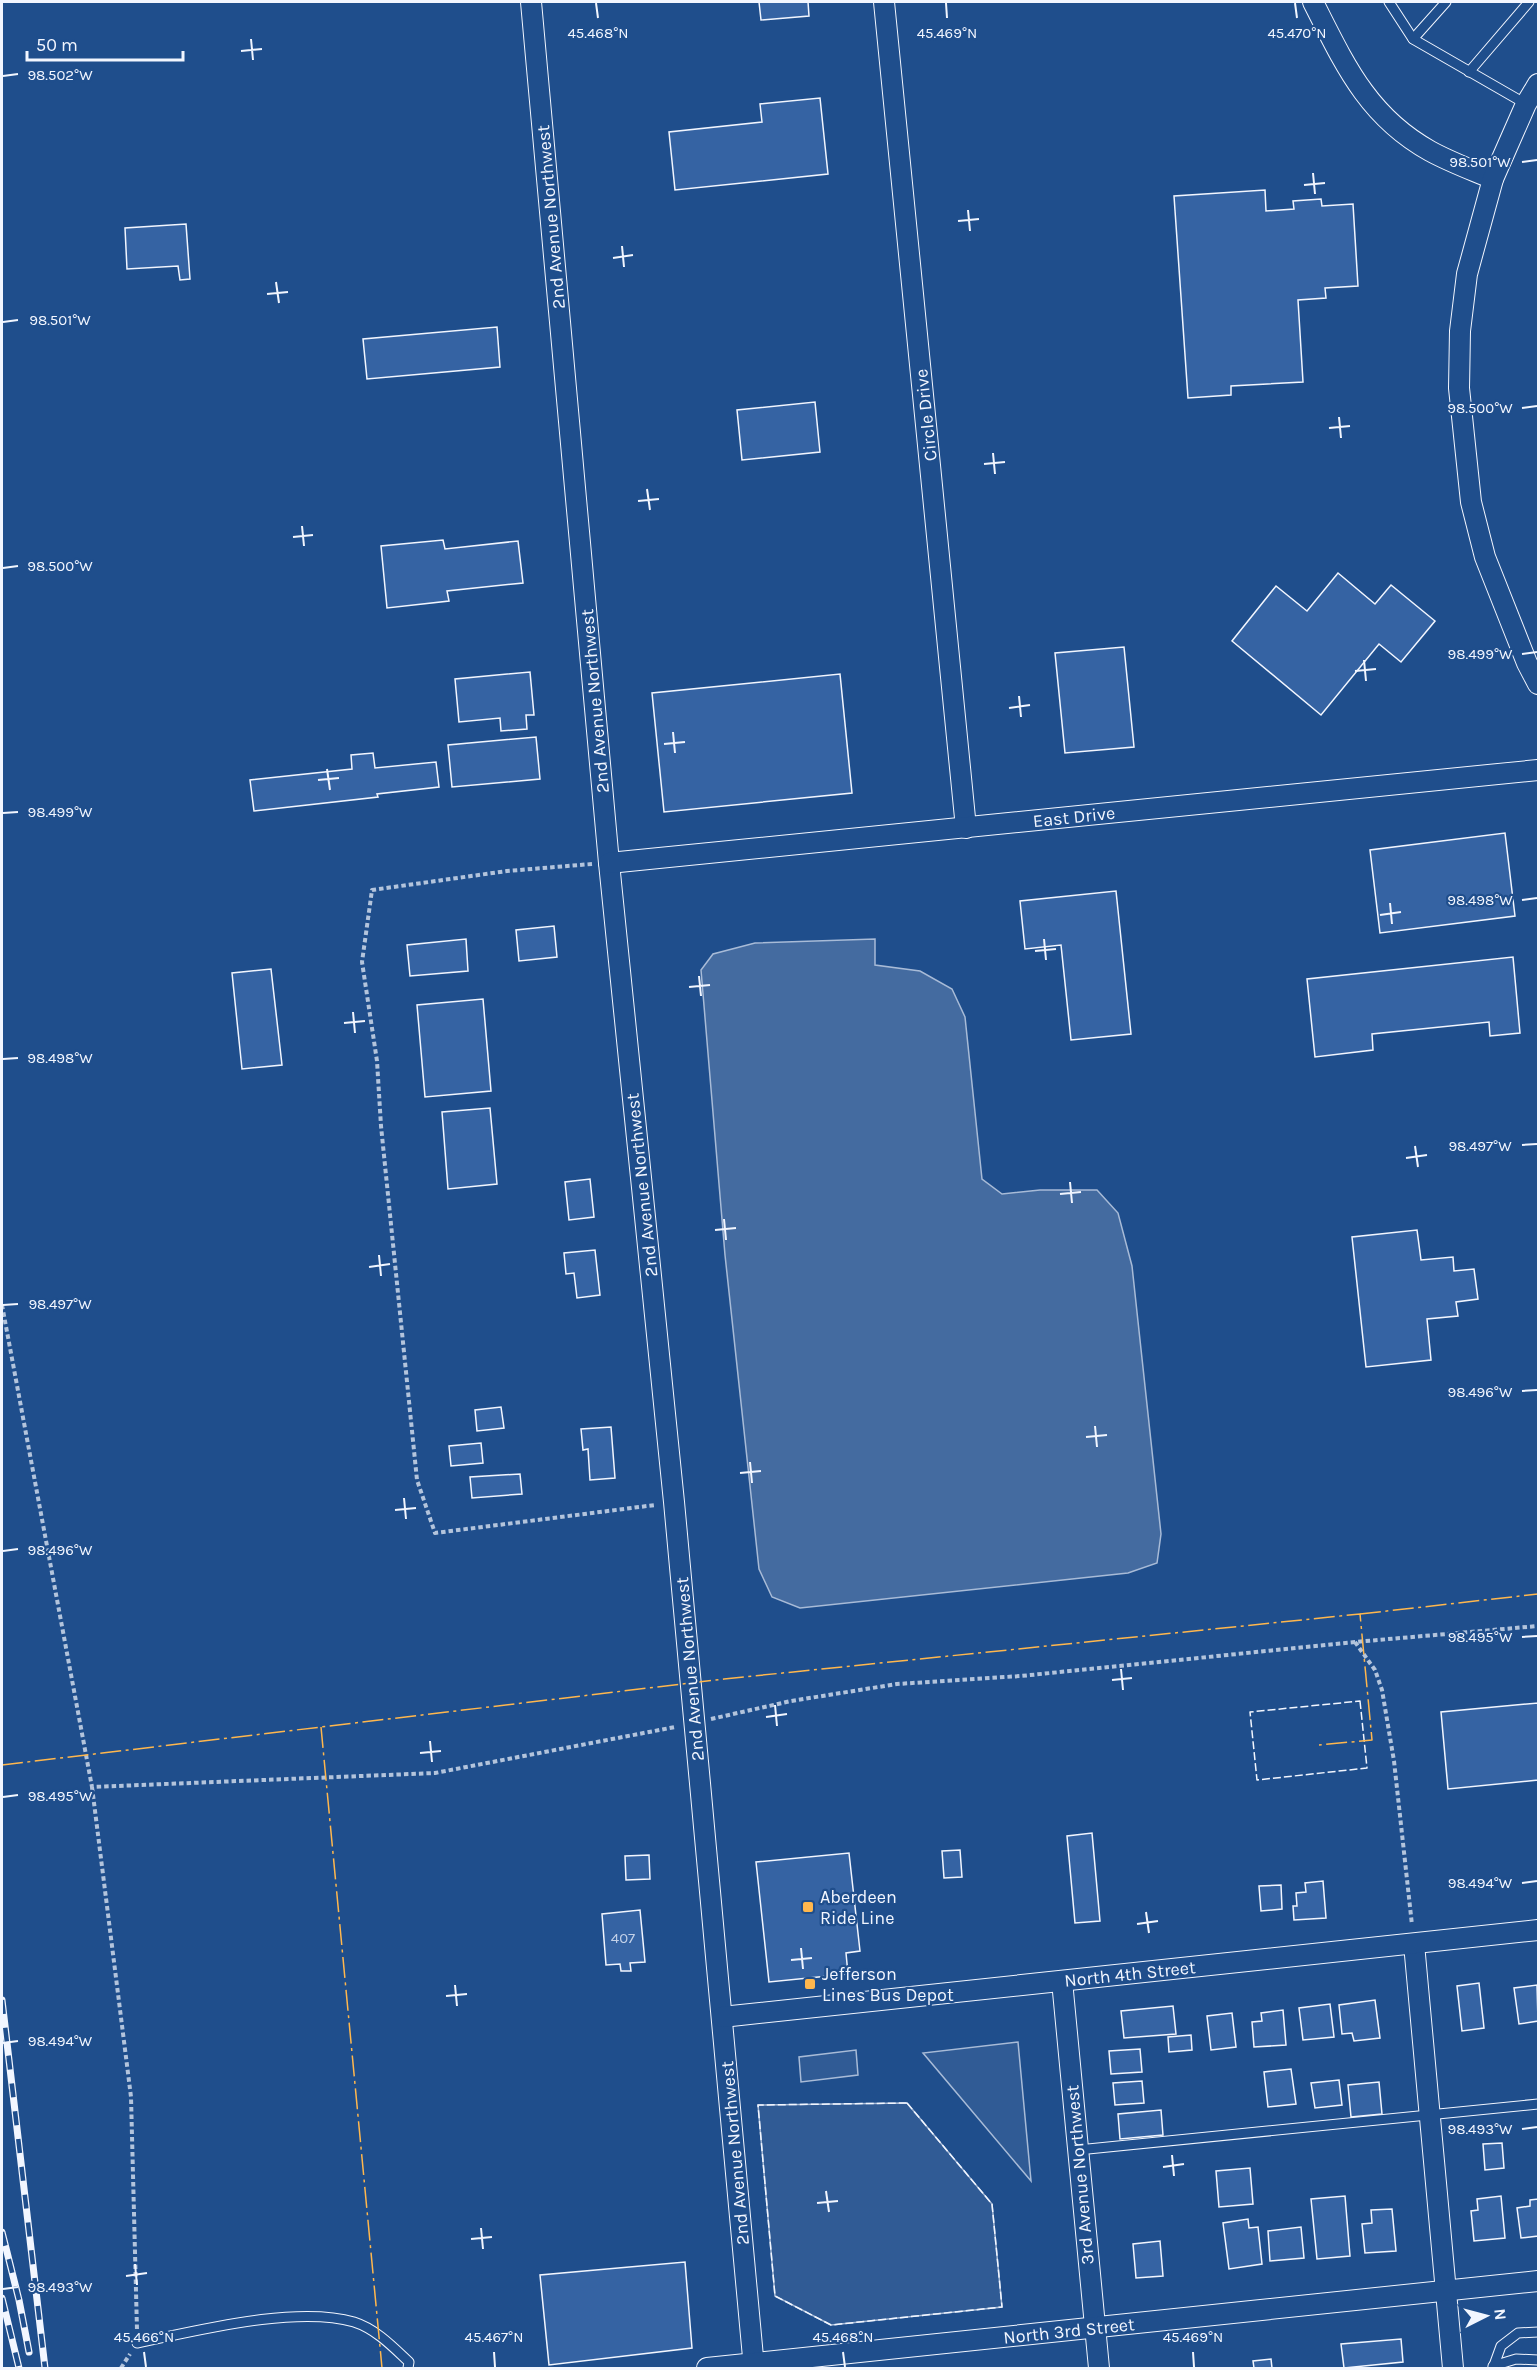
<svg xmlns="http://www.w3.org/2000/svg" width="1540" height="2370" font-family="Karla,sans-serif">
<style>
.built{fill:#305b95;stroke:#a8bbd7;stroke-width:1.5}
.water{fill:#446ba0;stroke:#a8bbd7;stroke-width:1.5}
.building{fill:#3563a3;stroke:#f2f6ff;stroke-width:1.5}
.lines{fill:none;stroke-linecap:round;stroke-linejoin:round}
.service-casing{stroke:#f2f6ff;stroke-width:11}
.minor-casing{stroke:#f2f6ff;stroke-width:22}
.path{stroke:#b3c4dc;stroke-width:4;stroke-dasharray:4.5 3;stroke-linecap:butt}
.service{stroke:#1f4e8c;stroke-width:9}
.minor{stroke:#1f4e8c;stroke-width:20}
.rail-casing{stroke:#f2f6ff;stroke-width:7}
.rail{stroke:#1f4e8c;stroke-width:4.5;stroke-dasharray:14;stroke-linecap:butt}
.fence{stroke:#f2f6ff;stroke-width:1.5;stroke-dasharray:8 3;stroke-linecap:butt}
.power{stroke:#ffb74d;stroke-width:1.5;stroke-dasharray:21 4.5 3 4.5;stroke-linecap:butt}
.ticks{fill:none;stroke:#f2f6ff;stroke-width:2}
.poi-dot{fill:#ffb74d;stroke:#1f4e8c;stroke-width:2}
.labels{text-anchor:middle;stroke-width:4.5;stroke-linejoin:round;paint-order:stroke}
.number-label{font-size:15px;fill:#c3d1e8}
.street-label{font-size:18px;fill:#f2f6ff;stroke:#1f4e8c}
.poi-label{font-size:18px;fill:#f2f6ff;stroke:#1f4e8c;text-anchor:start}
.ticks-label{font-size:15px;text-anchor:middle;fill:#f2f6ff;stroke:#1f4e8c;stroke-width:4.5;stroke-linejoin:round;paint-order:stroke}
</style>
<rect width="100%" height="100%" fill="#1f4e8c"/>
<g class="built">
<path d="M1018 2042 1031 2181 923 2053Z"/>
<path d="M856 2050 858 2075 801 2082 799 2057Z"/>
<path d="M907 2103 992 2204 1002 2307 831 2325 775 2296 758 2105Z"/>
</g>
<path class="water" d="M875 939V965L920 971 952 989 965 1017 982 1179 1002 1194 1040 1190H1097L1118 1213 1132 1266 1161 1534 1157 1563 1128 1573 800 1608 772 1597 759 1569 725 1255 701 970 713 954 755 943Z"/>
<g class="building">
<path d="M759 2H808L809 16 761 20Z"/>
<path d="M820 98 828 174 675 190 669 132 762 122 760 104Z"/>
<path d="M1265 190 1266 211 1294 209 1293 201 1321 199 1322 206 1353 204 1358 286 1325 288 1326 298 1298 300 1303 382 1231 386V395L1188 398 1174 196Z"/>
<path d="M186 224 190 279 180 280 178 266 127 269 125 228Z"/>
<path d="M497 327 500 367 367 379 363 339Z"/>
<path d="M815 402 820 452 742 460 737 410Z"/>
<path d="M443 540 445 549 518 541 523 583 447 591 449 601 387 608 381 546Z"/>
<path d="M1338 573 1375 604 1391 585 1435 621 1401 662 1379 644 1321 715 1232 641 1276 586 1307 611Z"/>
<path d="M1124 647 1134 747 1065 753 1055 653Z"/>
<path d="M530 672 534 715H526L527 729 501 731 500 718 459 722 455 679Z"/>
<path d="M840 674 852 793 664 812 652 693Z"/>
<path d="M536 737 540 779 452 787 448 745Z"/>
<path d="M373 753 375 768 436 762 439 787 377 794 378 797 254 811 250 780 352 769 351 755Z"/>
<path d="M1505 833 1515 916 1380 933 1370 850Z"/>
<path d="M1116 891 1131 1034 1071 1040 1061 945 1025 949 1020 901Z"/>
<path d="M554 926 557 957 519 961 516 930Z"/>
<path d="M466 939 468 971 410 976 407 945Z"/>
<path d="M1513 957 1520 1033 1490 1036 1489 1022 1372 1034 1373 1050 1315 1057 1307 979Z"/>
<path d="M271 969 282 1065 242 1069 232 973Z"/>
<path d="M483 999 491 1091 425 1097 417 1005Z"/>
<path d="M490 1108 497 1184 448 1189 442 1112Z"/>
<path d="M590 1179 594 1217 569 1220 565 1182Z"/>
<path d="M1417 1230 1421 1260 1453 1257 1454 1271 1474 1269 1478 1299 1456 1302 1458 1316 1427 1319 1431 1360 1366 1367 1352 1237Z"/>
<path d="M595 1250 600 1295 577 1298 574 1273 566 1274 564 1253Z"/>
<path d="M501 1407 504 1428 477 1431 475 1410Z"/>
<path d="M611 1427 615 1478 590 1480 588 1449 583 1450 581 1429Z"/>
<path d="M481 1443 483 1463 451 1466 449 1446Z"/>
<path d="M520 1474 522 1494 472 1498 470 1477Z"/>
<path d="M1538 1703V1780L1448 1789 1441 1712Z"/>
<path d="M1092 1833 1100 1921 1075 1923 1067 1836Z"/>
<path d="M960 1850 962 1877 944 1878 942 1851Z"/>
<path d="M849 1853 860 1951 846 1953 848 1974 769 1982 756 1862Z"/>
<path d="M649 1855 650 1879 626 1880 625 1856Z"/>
<path d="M1323 1881 1326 1918 1294 1920 1293 1906H1297L1296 1893 1306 1892 1305 1883Z"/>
<path d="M1281 1885 1282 1909 1261 1911 1259 1886Z"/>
<path d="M640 1910 645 1962 630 1963 631 1971H621L620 1964 606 1965 602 1914Z"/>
<path d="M1479 1983 1484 2028 1462 2031 1457 1986Z"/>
<path d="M1537 1985 1538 2021 1519 2024 1514 1988Z"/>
<path d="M1375 2000 1380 2038 1354 2041 1352 2033 1342 2034 1339 2005Z"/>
<path d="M1330 2004 1334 2037 1303 2040 1299 2008Z"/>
<path d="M1173 2006 1176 2034 1124 2038 1121 2011Z"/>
<path d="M1283 2010 1286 2045 1254 2047 1252 2022 1262 2021 1261 2013Z"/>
<path d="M1232 2013 1236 2047 1211 2050 1207 2016Z"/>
<path d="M1191 2035 1192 2050 1169 2052 1168 2037Z"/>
<path d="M1140 2049 1142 2072 1111 2074 1109 2051Z"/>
<path d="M1291 2069 1296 2104 1268 2107 1264 2072Z"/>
<path d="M1339 2080 1342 2105 1315 2108 1311 2083Z"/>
<path d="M1142 2081 1144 2103 1115 2105 1113 2083Z"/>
<path d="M1379 2082 1382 2114 1351 2117 1348 2085Z"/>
<path d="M1161 2110 1163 2135 1120 2139 1118 2114Z"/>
<path d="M1502 2143 1504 2168 1485 2170 1483 2144Z"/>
<path d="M1250 2168 1253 2204 1219 2207 1216 2171Z"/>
<path d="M1345 2196 1350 2256 1317 2259 1311 2199Z"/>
<path d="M1501 2196 1505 2238 1474 2241 1471 2211 1478 2210 1477 2199Z"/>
<path d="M1538 2199V2236L1521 2238 1517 2208 1530 2206V2200Z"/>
<path d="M1392 2209 1396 2251 1365 2253 1362 2224 1372 2223 1371 2210Z"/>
<path d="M1248 2219 1249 2228 1258 2227 1262 2264 1229 2269 1223 2223Z"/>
<path d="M1301 2227 1304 2258 1270 2261 1268 2231Z"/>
<path d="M1160 2241 1163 2276 1136 2278 1133 2244Z"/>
<path d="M685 2262 692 2348 549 2365 540 2275Z"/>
<path d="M1401 2339 1403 2362 1344 2368 1341 2344Z"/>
<path d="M1271 2359 1272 2368H1254L1253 2361Z"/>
</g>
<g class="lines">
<g class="service-casing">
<g id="service">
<path d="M1389 2 1413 39 1526 104"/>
<path d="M1413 39 1446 2"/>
<path d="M1469 72 1529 2"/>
<path d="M1078 2150 1538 2104"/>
<path d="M137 2343C196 2331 296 2305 354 2322 376 2329 393 2347 409 2362L408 2368"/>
<path d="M1493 2366 1516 2359 1538 2360"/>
<path d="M1493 2368 1501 2346 1518 2333 1538 2332"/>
</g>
</g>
<g class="minor-casing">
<g id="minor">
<path d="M531 2 609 863 674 1502 754 2368"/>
<path d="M884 2 966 828"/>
<path d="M1313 2C1344 63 1367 116 1430 151 1450 162 1472 170 1493 179"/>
<path d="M1538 84 1526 104 1493 179 1467 274 1460 331 1459 388 1471 502 1485 557 1527 663 1538 684"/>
<path d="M609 863 1538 770"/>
<path d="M1414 1944 1453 2368"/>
<path d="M1062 1981 1099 2368"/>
<path d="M722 2017 1538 1930"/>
<path d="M707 2368 1538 2281"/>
</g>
</g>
<g class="path">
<path d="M592 864 507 871 372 890 362 962 377 1061 381 1126 417 1480 435 1533 655 1505"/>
<path d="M2 1305 92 1787 435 1773 675 1727"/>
<path d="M1355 1642 1375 1670 1382 1690 1394 1761 1412 1925"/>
<path d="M711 1719 791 1701 897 1684 1021 1676 1355 1642 1538 1626"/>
<path d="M92 1787 131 2097 137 2330"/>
<path d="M121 2368 130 2354"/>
</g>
<use href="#service" class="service"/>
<use href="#minor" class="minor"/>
<g class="rail-casing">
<g id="rail">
<path d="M2 2000 45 2368"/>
<path d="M2 2232 19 2300 29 2352"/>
<path d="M2 2298 19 2368"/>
</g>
</g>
<use href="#rail" class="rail"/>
<g class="fence">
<path d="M1360 1701 1367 1768 1257 1780 1250 1712Z"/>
<path d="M907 2103 992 2204 1002 2307 831 2325 775 2296 758 2105Z"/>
</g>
<g class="power">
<path d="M1360 1614 1538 1594"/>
<path d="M321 1727 382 2368"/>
<path d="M2 1765 724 1679 1360 1614 1372 1740 1319 1745"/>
</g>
</g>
<path class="ticks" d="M596 3 598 18M946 3 947 18M1295 3 1297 18M251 39 253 60M241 51 262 49M3 76 18 74M1522 162 1537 160M1313 173 1315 194M1304 185 1325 183M968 210 970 231M958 221 979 219M622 246 624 267M613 258 633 255M276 282 279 303M267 294 288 292M3 322 18 320M1522 408 1537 406M1339 417 1341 438M1329 428 1350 426M993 453 995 474M984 464 1005 462M647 489 650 510M638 501 659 499M302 526 304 546M293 537 313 535M3 568 18 566M1522 654 1537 652M1364 660 1366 681M1355 671 1376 669M1019 696 1021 717M1009 708 1030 705M673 732 675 753M664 744 685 742M327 769 330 790M318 780 339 778M3 813 18 812M1522 900 1537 898M1390 903 1392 924M1380 915 1401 912M1044 939 1046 960M1035 951 1056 949M699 976 701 996M689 987 710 985M353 1012 355 1033M344 1023 365 1021M3 1059 18 1058M1522 1145 1537 1144M1415 1146 1418 1167M1406 1158 1427 1155M1070 1182 1072 1203M1060 1194 1081 1192M724 1219 726 1240M715 1230 736 1228M379 1255 381 1276M369 1267 390 1264M3 1305 18 1304M1522 1391 1537 1390M1095 1426 1097 1447M1086 1437 1107 1435M750 1462 752 1483M740 1473 761 1471M404 1498 406 1519M395 1510 416 1508M3 1551 18 1549M1522 1637 1537 1636M1121 1669 1123 1690M1112 1680 1132 1678M775 1705 777 1726M766 1717 787 1714M430 1741 432 1762M420 1753 441 1751M3 1797 18 1795M1522 1883 1537 1881M1146 1912 1149 1933M1137 1924 1158 1921M801 1948 803 1969M791 1960 812 1958M455 1985 457 2006M446 1996 467 1994M3 2043 18 2041M1522 2129 1537 2127M1172 2155 1174 2176M1163 2167 1184 2164M826 2191 829 2212M817 2203 838 2201M481 2228 483 2249M471 2239 492 2237M135 2264 137 2285M126 2276 147 2273M3 2289 18 2287M144 2352 146 2367M494 2352 495 2367M843 2352 845 2367M1193 2352 1194 2367"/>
<g class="poi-dot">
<rect x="802" y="1901" width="12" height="12" rx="3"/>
<rect x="804" y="1978" width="12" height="12" rx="3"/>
</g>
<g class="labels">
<g class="number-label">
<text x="623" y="1943">407</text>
</g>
<g class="street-label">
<text transform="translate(551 217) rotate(-95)" y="6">2nd Avenue Northwest</text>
<text transform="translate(926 415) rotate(-96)" y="6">Circle Drive</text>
<text transform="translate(595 701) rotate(-95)" y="6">2nd Avenue Northwest</text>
<text transform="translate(1074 817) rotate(-6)" y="6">East Drive</text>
<text transform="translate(642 1185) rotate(-96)" y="6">2nd Avenue Northwest</text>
<text transform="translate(690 1669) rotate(-95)" y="6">2nd Avenue Northwest</text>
<text transform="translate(1130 1974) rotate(-6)" y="6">North 4th Street</text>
<text transform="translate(735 2153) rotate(-95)" y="6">2nd Avenue Northwest</text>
<text transform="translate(1080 2175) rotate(-95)" y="6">3rd Avenue Northwest</text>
<text transform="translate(1069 2331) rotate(-6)" y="6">North 3rd Street</text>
</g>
<g class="poi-label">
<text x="820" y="1903">Aberdeen<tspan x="820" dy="21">Ride Line</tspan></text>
<text x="822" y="1980">Jefferson<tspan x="822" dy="21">Lines Bus Depot</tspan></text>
</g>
</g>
<g class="ticks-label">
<text x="598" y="38">45.468°N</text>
<text x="947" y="38">45.469°N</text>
<text x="1297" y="38">45.470°N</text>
<text x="60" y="80">98.502°W</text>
<text x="1480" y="167">98.501°W</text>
<text x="60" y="325">98.501°W</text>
<text x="1480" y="413">98.500°W</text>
<text x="60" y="571">98.500°W</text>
<text x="1480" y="659">98.499°W</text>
<text x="60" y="817">98.499°W</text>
<text x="1480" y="905">98.498°W</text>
<text x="60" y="1063">98.498°W</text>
<text x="1480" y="1151">98.497°W</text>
<text x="60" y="1309">98.497°W</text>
<text x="1480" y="1397">98.496°W</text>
<text x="60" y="1555">98.496°W</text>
<text x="1480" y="1642">98.495°W</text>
<text x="60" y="1801">98.495°W</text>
<text x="1480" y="1888">98.494°W</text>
<text x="60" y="2046">98.494°W</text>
<text x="1480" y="2134">98.493°W</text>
<text x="60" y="2292">98.493°W</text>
<text x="144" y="2342">45.466°N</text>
<text x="494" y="2342">45.467°N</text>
<text x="843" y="2342">45.468°N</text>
<text x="1193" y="2342">45.469°N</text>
</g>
<rect width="1540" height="2370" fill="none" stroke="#f2f6ff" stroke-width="6"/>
<g transform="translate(1486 2316) rotate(84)" stroke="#1f4e8c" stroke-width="4.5" paint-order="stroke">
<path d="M0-4.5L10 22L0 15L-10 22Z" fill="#f2f6ff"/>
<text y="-9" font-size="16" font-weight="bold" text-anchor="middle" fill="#f2f6ff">N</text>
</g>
<path d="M27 51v9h156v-9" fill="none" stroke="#f2f6ff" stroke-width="3"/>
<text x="36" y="51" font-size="18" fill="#f2f6ff" stroke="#1f4e8c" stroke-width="4.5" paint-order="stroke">50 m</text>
</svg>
